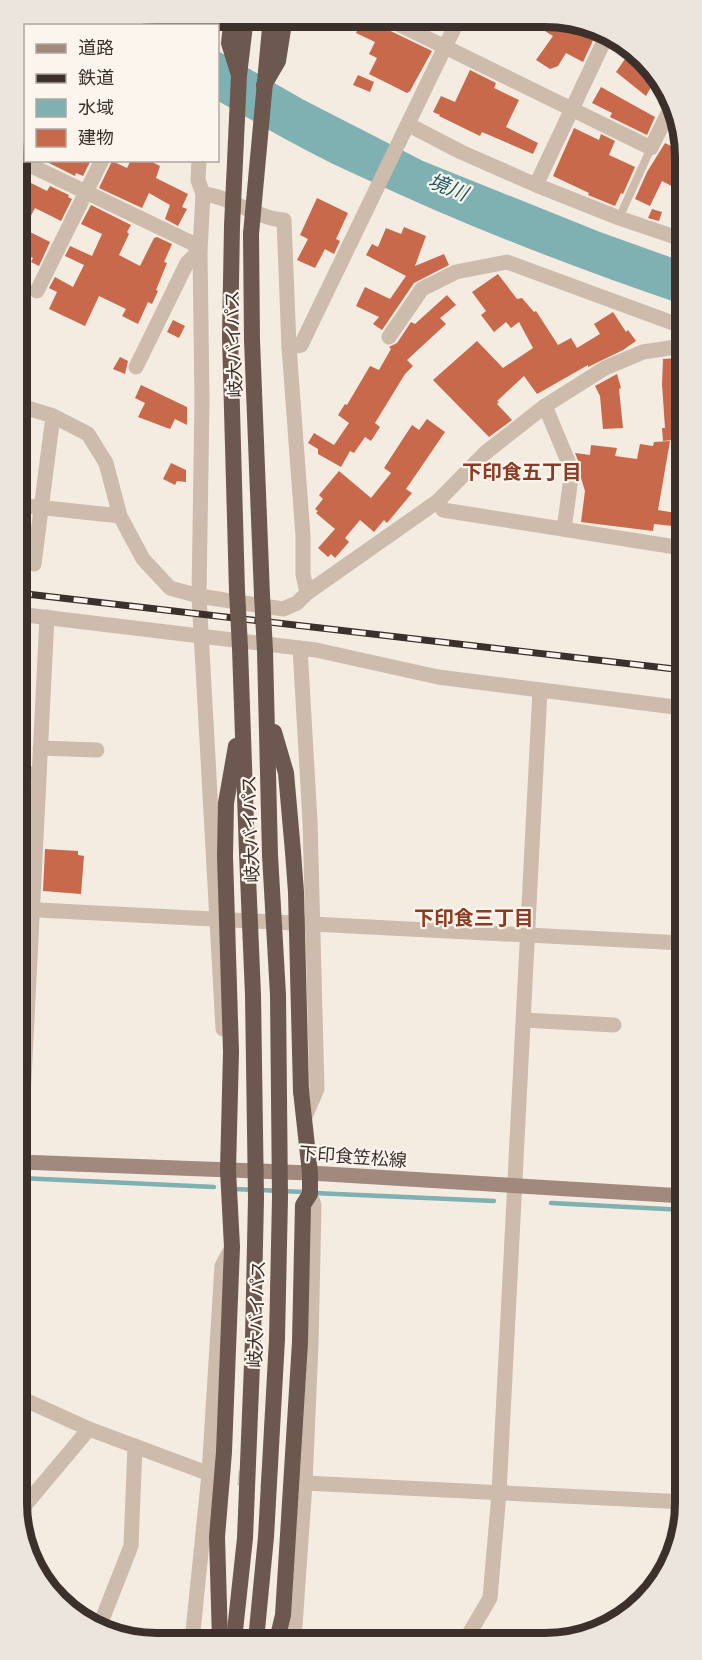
<svg xmlns="http://www.w3.org/2000/svg" width="702" height="1660" font-family="Commissioner,'Noto Sans JP',sans-serif">
<style>
.water{fill:#7fb0b2}
.lines{fill:none;stroke-linecap:round;stroke-linejoin:round}
.stream{stroke:#7fb0b2;stroke-width:4.5}
.building{fill:#c8694b}
.minor-tunnel{stroke:#cfc6bd;stroke-width:15;stroke-dasharray:15 8;stroke-linecap:butt}
.service{stroke:#cdbbac;stroke-width:8}
.minor{stroke:#cdbbac;stroke-width:15}
.secondary{stroke:#a18a7d;stroke-width:15}
.trunk{stroke:#6c584f;stroke-width:16}
.rail-casing{stroke:#3b302b;stroke-width:7}
.rail{stroke:#fbf5ee;stroke-width:4.5;stroke-dasharray:14;stroke-linecap:butt}
.trunk-bridge{stroke:#6c584f;stroke-width:16}
.labels{text-anchor:middle;stroke-width:4.5;stroke-linejoin:round;paint-order:stroke}
.street-label{font-size:18px;fill:#3b302b;stroke:#fbf5ee}
.water-label{font-size:20px;font-style:italic;fill:#1f5a5e;stroke:#fbf5ee}
.neighbourhood-label{font-size:20px;font-weight:bold;fill:#8c3b22;stroke:#fbf5ee}
.rim{fill:none;stroke:#3b302b;stroke-width:8}
</style>
<rect width="100%" height="100%" fill="#f4ebe1"/>
<g class="water">
<path d="M157 17 173 25H111Z"/>
<path d="M218 51 304 100 423 161 600 232 681 261V304C572 267 464 225 359 176 310 154 264 127 218 101Z"/>
</g>
<g class="lines">
<g class="stream">
<path d="M20 1178 214 1187"/>
<path d="M234 1189 304 1192"/>
<path d="M314 1193 494 1201"/>
<path d="M551 1203 684 1210"/>
</g>
</g>
<g class="building">
<path d="M338 18H376V24L432 51 410 91 407 93 369 74 377 58 369 54 375 42 356 33 358 28Z"/>
<path d="M525 19H572L597 32 583 62 566 53 558 66 550 69 536 60 553 36Z"/>
<path d="M625 59 645 74 643 76 654 82 646 96 616 72Z"/>
<path d="M470 70 496 83 494 88 519 100 506 127 538 143 533 154 482 132 480 136 439 116 440 115 433 112 441 96 455 102Z"/>
<path d="M358 75 374 82 370 92 353 85Z"/>
<path d="M601 87 655 117 647 135 610 117 612 113 592 103Z"/>
<path d="M574 128 599 140 601 134 615 141 609 155 635 167 623 194 621 193 615 206 588 195 589 193 553 176Z"/>
<path d="M665 143 681 151V191L662 181 650 206 635 199 647 172Z"/>
<path d="M43 160H91L83 176 76 173 75 176Z"/>
<path d="M131 160H148L160 166 156 178 188 194 182 207 187 209 178 226 165 219 170 205 149 193 142 208 99 188 112 161 127 168Z"/>
<path d="M17 176 47 191 50 186 69 195 68 197 72 199 61 221 35 208 24 229 50 242 39 266 31 262 33 258 17 251Z"/>
<path d="M317 198 348 213 336 239 340 241 334 254 325 249 315 268 297 260 308 239 300 235Z"/>
<path d="M91 205 131 225 127 232 129 234 119 255 140 266 154 238 157 237 172 244 164 262 167 263 156 290 158 291 152 304 148 302 138 324 122 316 126 309 99 296 85 326 49 309 57 292 49 288 55 277 73 287 84 265 65 256 70 246 92 256 102 234 81 224Z"/>
<path d="M652 209 662 212 659 221 648 218Z"/>
<path d="M404 227 426 236 415 266 444 254 449 265 414 283 382 330 373 324 379 317 356 306 365 287 390 299 406 276 366 255 372 244 378 247 386 228 401 234Z"/>
<path d="M498 274 517 299 522 298 534 312 536 311 558 345 571 338 577 348 600 334 594 324 613 312 626 332 628 330 636 341 623 350 588 367V365L537 394 524 376 497 401 499 402 497 404 512 420 489 437 433 380 477 341 503 368 533 348 519 322 511 328 506 322 494 332 481 315 486 311 472 292Z"/>
<path d="M447 295 456 305 440 318 446 324 407 360 413 366 405 374 375 423 380 427 371 441 365 437 354 453 350 451 341 467 318 454V449L308 443 314 433 334 445 349 423 338 415 345 404 347 405 370 366 379 370 391 349 389 347 397 343 411 322 415 324Z"/>
<path d="M173 320 185 326 179 338 167 332Z"/>
<path d="M120 357 128 361 125 374 113 369Z"/>
<path d="M680 358 682 439 663 441 662 428H665L662 384 663 359Z"/>
<path d="M617 374 621 388 619 389 623 428 603 429 600 396 595 386Z"/>
<path d="M141 385 187 407V425L175 419 170 429 138 417 145 403 135 398Z"/>
<path d="M427 419 445 432 406 489 412 493 387 523 384 520 374 532 360 520 345 538 349 542 335 558 331 554 328 557 318 548 335 529 316 513 318 511 315 509 323 499 319 495 339 471 371 498 391 473 384 468 412 425 419 430Z"/>
<path d="M670 441 658 510 682 514V527L654 524 653 531 581 522 585 491 581 478V468L575 453 590 455 591 445 617 448 615 456 637 459 640 444 653 446 654 442Z"/>
<path d="M171 463 186 470V482L177 481 175 485 163 479Z"/>
<path d="M45 849 78 851V855L84 856 81 894 43 891Z"/>
</g>
<g class="lines">
<path class="minor-tunnel" d="M215 1476 301 1483"/>
<path class="service" d="M619 218 651 148"/>
<g class="minor">
<path d="M386 18 651 148 672 105"/>
<path d="M606 37 536 185 619 218 681 239"/>
<path d="M640 55 646 61"/>
<path d="M409 125 461 152 536 185"/>
<path d="M17 159 192 243 200 250 187 263 136 367"/>
<path d="M199 160 198 180 203 194 200 250 202 401 199 596 223 1029"/>
<path d="M203 194C232 197 255 218 284 220L289 347 303 536V574L307 593"/>
<path d="M37 291 102 160"/>
<path d="M389 337 422 289 456 272 507 262 681 326"/>
<path d="M289 347 301 345 459 18"/>
<path d="M18 405 53 416 88 434 106 463 120 516 143 559 170 588 199 596 283 609 297 603 307 593 438 501 485 453 545 406 605 368 643 352 682 346"/>
<path d="M545 406 572 471 564 529"/>
<path d="M438 501 443 510 682 548"/>
<path d="M18 505 120 516"/>
<path d="M34 564 53 416"/>
<path d="M18 614 316 650 438 677 683 708"/>
<path d="M300 648 310 821 317 1089 304 1119"/>
<path d="M40 748 97 750"/>
<path d="M19 774H38"/>
<path d="M19 909 683 943"/>
<path d="M524 1020 614 1025"/>
<path d="M20 1159 47 617"/>
<path d="M21 1398 89 1429 215 1476"/>
<path d="M305 1483 685 1502"/>
<path d="M21 1510 89 1429"/>
<path d="M100 1625 131 1546 135 1446"/>
<path d="M466 1639 490 1598 499 1493 540 690"/>
<path d="M294 1640 305 1483 311 1344 314 1205 310 1194"/>
<path d="M192 1641 209 1474 222 1266 232 1247"/>
</g>
<path class="secondary" d="M20 1162 310 1173 684 1196"/>
<g class="trunk">
<path d="M232 17 229 43 239 75"/>
<path d="M264 85 278 61 285 17"/>
<path d="M232 226 230 337 237 591"/>
<path d="M251 234 252 340 262 595"/>
<path d="M240 648 247 853"/>
<path d="M265 651 270 855"/>
<path d="M274 732 286 773 293 852"/>
<path d="M225 856 226 803 236 746"/>
<path d="M220 1640 217 1537 224 1452 232 1247 228 1170 231 1052"/>
<path d="M234 1640 245 1538 253 1339"/>
<path d="M256 1640 266 1537 277 1339"/>
<path d="M277 1640 283 1615 300 1342 303 1205 310 1194V1173L301 1091"/>
</g>
<g class="rail-casing">
<path id="rail" d="M18 593 683 670"/>
</g>
<use href="#rail" class="rail"/>
<g class="trunk-bridge">
<path d="M232 226 239 75 246 17"/>
<path d="M251 234 271 17"/>
<path d="M237 591 240 648"/>
<path d="M262 595 265 651"/>
<path d="M293 852 296 892 301 1091"/>
<path d="M247 853 253 995 256 1198 253 1339"/>
<path d="M270 855 278 995 280 1198 277 1339"/>
<path d="M225 856 231 1052"/>
</g>
</g>
<g class="labels">
<g class="street-label">
<text transform="translate(234 344) rotate(-92)" y="6">岐大バイパス</text>
<text transform="translate(251 829) rotate(-92)" y="6">岐大バイパス</text>
<text transform="translate(353 1157) rotate(4)" y="6">下印食笠松線</text>
<text transform="translate(257 1314) rotate(-88)" y="6">岐大バイパス</text>
</g>
<g class="water-label">
<text transform="translate(448 187) rotate(22)" y="7">境川</text>
</g>
<g class="neighbourhood-label">
<text x="522" y="479">下印食五丁目</text>
<text x="474" y="925">下印食三丁目</text>
</g>
</g>
<path d="M0 0H702V1660H0ZM157 27H545A130 130 0 0 1 675 157V1503A130 130 0 0 1 545 1633H157A130 130 0 0 1 27 1503V157A130 130 0 0 1 157 27Z" fill="#ece5de" fill-rule="evenodd"/>
<path class="rim" d="M157 27H545A130 130 0 0 1 675 157V1503A130 130 0 0 1 545 1633H157A130 130 0 0 1 27 1503V157A130 130 0 0 1 157 27Z"/>
<rect x="24" y="24" width="195" height="138" fill="#fbf5ee" stroke="#aea6a0" stroke-width="1.5"/>
<rect x="36" y="44" width="30" height="9" fill="#a18a7d" stroke="#aea6a0" stroke-width="1.5"/>
<text x="78" y="54" font-size="18" fill="#3b302b">道路</text>
<rect x="36" y="74" width="30" height="9" fill="#3b302b" stroke="#aea6a0" stroke-width="1.5"/>
<text x="78" y="84" font-size="18" fill="#3b302b">鉄道</text>
<rect x="36" y="99" width="30" height="18" fill="#7fb0b2" stroke="#aea6a0" stroke-width="1.5"/>
<text x="78" y="114" font-size="18" fill="#3b302b">水域</text>
<rect x="36" y="129" width="30" height="18" fill="#c8694b" stroke="#aea6a0" stroke-width="1.5"/>
<text x="78" y="144" font-size="18" fill="#3b302b">建物</text>
</svg>
